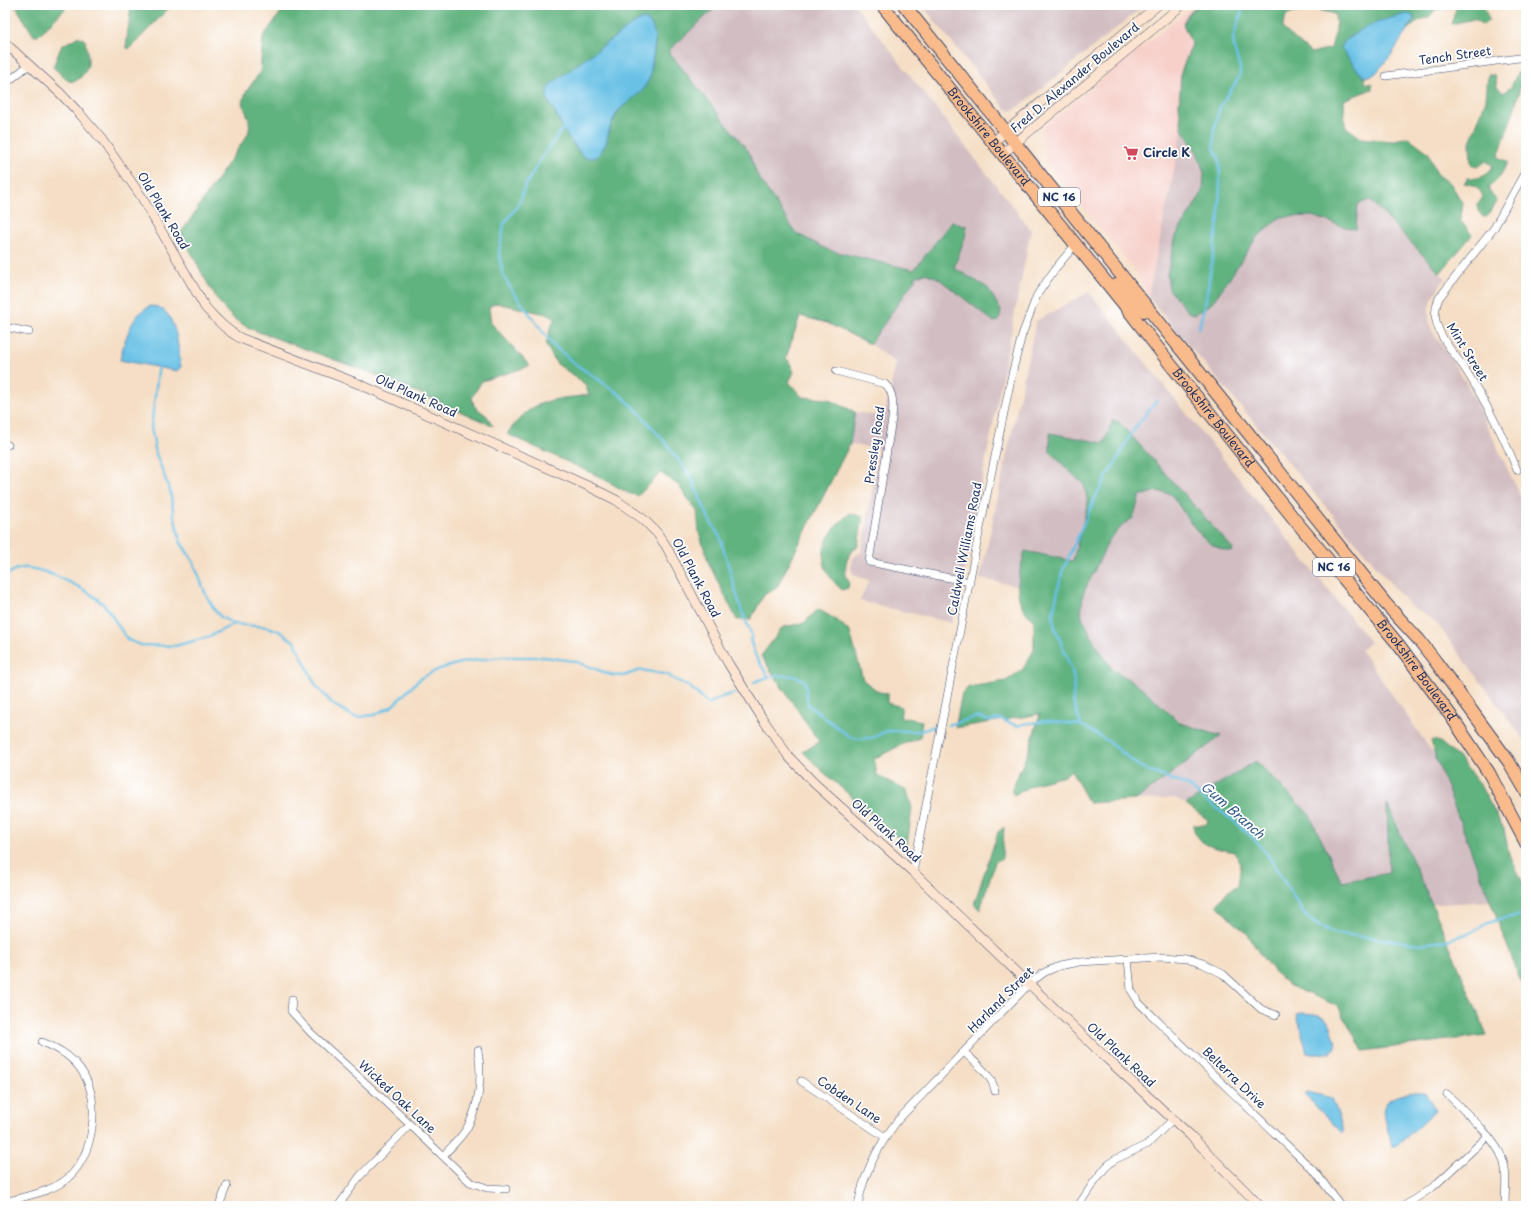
<svg xmlns="http://www.w3.org/2000/svg" width="1531" height="1211" font-family="'Playpen Sans',sans-serif">
<style>
.built{fill:#f7d0ca}
.industrial{fill:#d2bec2}
.forest{fill:#60b27f;stroke:#3e706e;fill-rule:evenodd}
.water{fill:#69c1e6;stroke:#4278a2}
.lines{fill:none;stroke-linecap:round;stroke-linejoin:round}
.stream{stroke:#69c1e6;stroke-width:2.5}
.street-casing{stroke:#3c496d;stroke-width:8}
.secondary-casing{stroke:#3c496d;stroke-width:10}
.highway-casing{stroke:#3c496d;stroke-width:14}
.street{stroke:#fff;stroke-width:7}
.secondary{stroke:#fde4d1;stroke-width:9}
.highway{stroke:#fabb8c;stroke-width:12}
.labels{text-anchor:middle;stroke-width:3.5;stroke-linejoin:round;paint-order:stroke}
.shield{fill:#fff;stroke:#5f6d8e;stroke-width:1}
.shield-label{font-size:11px;font-weight:bold;fill:#1b2f5e}
.street-label{font-size:12px;fill:#1b2f5e;stroke:#fff}
.poi-label{font-size:12px;font-weight:bold;fill:#1b2f5e;stroke:#fff;text-anchor:start}
.water-label{font-size:13px;font-style:italic;fill:#325b87;stroke:#fff}
</style>
<rect width="100%" height="100%" fill="#fff"/>
<filter id="ink" filterUnits="userSpaceOnUse"><feTurbulence type="fractalNoise" baseFrequency=".025" numOctaves="2"/><feDisplacementMap in="SourceGraphic" scale="8" xChannelSelector="R" yChannelSelector="G"/><feConvolveMatrix kernelMatrix="1 2 1 2 8 2 1 2 1" color-interpolation-filters="sRGB"/></filter>
<filter id="wash" filterUnits="userSpaceOnUse"><feTurbulence type="fractalNoise" baseFrequency=".012" numOctaves="4" result="noise"/><feDisplacementMap in="SourceGraphic" scale="16" xChannelSelector="R" yChannelSelector="G"/><feGaussianBlur stdDeviation="0.9" result="paint"/><feColorMatrix in="noise" values="0 0 0 0 0 0 0 0 0 0 0 0 0 0 0 0 0 1.4 0 .05"/><feComposite in="paint" operator="in"/></filter>
<g filter="url(#wash)">
<rect width="100%" height="100%" fill="#f5dec5"/>
<path class="built" d="M1194 5H1245L1203 28 1148 297 1136 271 1046 162 1041 129Z"/>
<g class="industrial">
<path d="M718 5H855L1031 230 964 572 952 623 860 601 869 580 856 576 852 572 851 567 853 558 862 551 879 449 850 444 855 412 884 417 896 363 870 344 920 271 828 250 796 233 757 175 749 152 668 51Z"/>
<path d="M922 5H1145L1016 109 1011 111 1005 108Z"/>
<path d="M1341 5 1249 20 1300 126 1445 278 1431 300 1429 308V319L1432 331 1467 384 1520 495 1526 496V742L1435 621 1410 606 1148 297 1203 28Z"/>
<path d="M1089 292 1370 642 1361 650 1435 756 1460 786 1512 900 1311 911 1315 874 1175 798 1089 803 1068 765 1040 590 980 579 1036 321Z"/>
</g>
<g class="forest">
<path d="M15 5H69L38 36H34Z"/>
<path d="M131 5H172L129 49 126 47Z"/>
<path d="M286 5H718L668 51 749 152 757 175 796 233 828 250 914 270 952 221 963 226 967 225 965 237 954 268 988 288 1001 311 999 321 994 322 938 278 925 273 917 276 870 344 827 323 800 316 786 358 790 362 794 372 789 382 802 397 828 399 855 412 850 444 777 587 764 595 751 619 737 620 709 564 699 532 697 511 678 485 661 473 638 496 628 493 600 477 507 434C533 398 549 400 589 395L585 384 556 363 546 345 550 329 555 318 546 314 496 303 489 307 491 323 530 366 482 381 472 397 474 406 487 416 493 426 387 379 256 331C247 327 238 323 230 315 211 296 195 258 181 233L248 134C252 121 247 115 242 103L246 92 260 72 263 37ZM652 26 655 43 650 77 620 109 610 127 606 144 590 158C574 156 555 111 547 97Z"/>
<path d="M1199 5H1496L1484 7 1489 20 1483 25 1474 19 1451 24 1456 9 1455 7 1436 9 1429 17 1418 21 1407 31 1414 19V17L1401 15 1374 24 1350 36 1341 47 1360 73 1365 77V83L1372 84V89L1344 100 1345 126 1361 138 1391 141 1408 137 1428 152 1437 174 1451 184 1463 204 1460 220 1472 235 1440 273 1370 200 1358 204 1356 229 1345 227 1312 216 1281 217 1256 238 1229 279 1211 304 1195 314 1188 312 1169 289 1167 274 1176 236 1203 191 1204 172 1197 152 1182 129 1179 106 1181 72 1192 44 1183 24 1188 14ZM1315 9 1335 14 1336 30 1331 48 1311 53 1283 29V23L1287 14Z"/>
<path d="M78 36 85 40C86 47 88 54 88 61 89 69 78 85 69 81 63 78 58 71 53 67L62 45 73 40Z"/>
<path d="M1518 72 1523 75 1515 107 1498 157 1508 162 1499 178 1488 188 1497 202 1486 217H1483L1478 211 1477 204 1483 197C1479 186 1474 185 1464 183L1468 178C1481 179 1486 177 1493 166L1486 161 1478 167 1471 164 1470 142 1486 100 1488 75H1495L1497 86 1503 93 1511 87Z"/>
<path d="M1113 420 1119 422 1233 549 1232 552C1202 548 1187 516 1171 494L1157 491 1140 496 1133 518 1124 524 1109 540 1083 594 1081 615 1095 643 1112 669 1141 687 1180 723 1221 736 1136 800 1089 803 1071 770 1065 776 1034 784 1014 795 1011 791 1029 750 1040 714 955 728 962 693 969 687 1006 681 1023 669 1034 650V621C1010 599 1018 579 1025 551L1073 561 1088 503 1084 485 1050 452V433L1104 443Z"/>
<path d="M850 513 863 517 858 546 850 553 846 563 845 575 849 582 848 588 842 590C821 571 817 552 834 529 838 523 845 518 850 513Z"/>
<path d="M818 609 838 621 850 632 863 680 879 692 887 693V703L902 707 900 717 922 721 920 738 903 744 874 759 877 775 907 791 912 808 907 846 820 769 803 752 819 742 761 656 783 627 804 623Z"/>
<path d="M1433 740 1440 742 1459 758 1480 785 1504 829 1509 854 1526 889V995L1435 756 1431 741Z"/>
<path d="M1256 761 1309 814 1342 882 1389 873 1387 804 1432 904 1487 1035 1363 1051 1338 1006 1290 986 1274 972 1259 953 1247 933 1234 923 1217 905 1226 893 1238 885 1241 864 1234 852C1217 848 1196 847 1193 825H1206L1208 820 1186 804Z"/>
<path d="M1004 827 1002 858 995 862 980 910 974 904 998 832Z"/>
</g>
<g class="water">
<path d="M1407 14 1412 15 1414 19 1392 54 1375 74 1365 77 1360 73 1341 48C1347 31 1389 17 1407 14Z"/>
<path d="M643 19 648 21 652 26 655 35V43L650 77 643 90 620 109 616 114 610 127 606 144 597 157 586 158 581 154 562 129C562 118 545 102 547 93 547 89 550 86 551 84L630 26Z"/>
<path d="M151 306C177 306 178 348 181 367L177 371 120 360C124 342 132 312 151 306Z"/>
<path d="M1302 1013C1309 1014 1320 1013 1326 1019 1330 1022 1332 1029 1333 1033 1334 1037 1337 1042 1335 1046 1333 1055 1314 1055 1307 1053L1297 1014Z"/>
<path d="M1307 1092 1332 1098 1344 1131 1342 1133 1305 1095V1093Z"/>
<path d="M1415 1092H1423L1425 1093 1435 1109V1111L1400 1143 1396 1146H1392L1383 1111C1386 1095 1402 1095 1415 1092Z"/>
</g>
<g class="lines">
<g class="stream">
<path d="M563 128 542 157 525 186 518 205 504 224 499 254 503 275 513 292 553 345 574 363 618 393 637 410 665 442 691 477 710 521 720 537 741 609 752 636 750 640 756 657 768 676"/>
<path d="M1199 328 1206 299 1219 217 1220 178 1219 158 1214 148V129L1220 107 1240 76V67L1235 52 1233 38 1244 5"/>
<path d="M159 364 151 427 156 454 170 491 174 516 181 543 193 561 206 595 216 612 221 617 234 624 268 627 279 631 295 642 316 686 334 705 353 716 358 717 374 715 391 707 421 678 439 669 464 662 501 657H544L574 661 612 675 623 676 641 670 669 675 670 677 690 687 708 704 722 697 735 693"/>
<path d="M5 576C12 571 19 567 28 568 48 570 88 589 103 604 112 613 118 627 126 637L128 640 141 645 175 646 208 637 234 624"/>
<path d="M754 682C769 676 790 671 805 681L808 705 850 737 858 739 872 738 887 731H921L935 726"/>
<path d="M948 725 977 717 990 721 1000 719 1018 726 1024 724 1047 721 1081 725 1108 741 1136 764 1146 770 1189 786 1204 799 1235 822 1251 836 1267 854 1303 912 1315 924 1334 933 1420 944 1443 941 1470 933 1488 923 1500 919 1526 914"/>
<path d="M1081 725 1073 701 1074 681 1072 670 1055 628 1053 613 1062 572 1095 498 1108 474 1115 464 1132 432 1156 401"/>
</g>
</g>
</g>
<g filter="url(#ink)">
<g class="lines">
<g class="street-casing">
<g id="street">
<path d="M1386 76 1526 57"/>
<path d="M5 84 29 65"/>
<path d="M5 327 29 332"/>
<path d="M836 371 885 384C895 393 893 408 892 419L869 562 970 582"/>
<path d="M5 444 8 445"/>
<path d="M1517 470C1503 434 1485 401 1465 369 1455 354 1440 339 1436 321 1434 313 1436 306 1439 298L1494 228 1526 170"/>
<path d="M913 872 976 548 1012 374 1022 335 1037 295 1055 269 1075 245"/>
<path d="M1128 960 1131 990 1139 1003 1316 1173 1341 1206"/>
<path d="M292 999 291 1011 311 1033 381 1097 470 1182 487 1188 506 1189"/>
<path d="M964 1052C976 1064 992 1074 995 1091"/>
<path d="M801 1081 885 1137"/>
<path d="M1447 1094C1464 1111 1493 1136 1502 1157 1508 1172 1505 1190 1505 1206"/>
<path d="M443 1156C451 1147 461 1138 467 1128 480 1104 482 1076 478 1050"/>
<path d="M5 1202C25 1196 52 1192 68 1178 94 1154 101 1103 83 1073 74 1058 58 1048 42 1042"/>
<path d="M219 1206 227 1185"/>
<path d="M338 1206 360 1176 410 1125"/>
<path d="M858 1206C863 1173 878 1146 898 1120L1029 984 1045 972 1059 966 1079 962 1162 957 1186 959 1203 964 1223 974 1261 1009 1276 1015"/>
<path d="M1078 1206 1094 1182 1106 1167 1114 1160 1148 1144 1173 1119"/>
<path d="M1404 1206 1433 1187 1488 1136"/>
</g>
</g>
<g class="secondary-casing">
<g id="secondary">
<path d="M5 43 60 93 80 114 102 140 141 196 205 307C216 320 226 330 240 338L359 384 588 486 616 500 643 519 657 533 666 546 728 663 762 718 789 757 814 783 913 872 1105 1057 1190 1135 1260 1206"/>
<path d="M993 142 1158 5"/>
<path d="M1002 154 1182 5"/>
</g>
</g>
<g class="highway-casing">
<g id="highway">
<path id="s1" d="M882 5 1123 303 1171 365 1295 520 1398 644 1451 716 1489 773 1526 843"/>
<path d="M904 5 1385 603 1419 640 1436 662 1509 762 1526 791"/>
<path d="M1116 285 1144 311"/>
</g>
</g>
<use href="#street" class="street"/>
<use href="#secondary" class="secondary"/>
<use href="#highway" class="highway"/>
</g>
</g>
<defs>
<g id="supermarket-bare" transform="scale(1.2)"><path d="M-6-5.5h2.5l.6 2H6L4.5 2H-2.5L-4.4-4H-6ZM-1.5 3.2a1.3 1.3 0 1 0 .1 0ZM3 3.2a1.3 1.3 0 1 0 .1 0Z" fill="#d1495b" stroke="#fff" stroke-width="2.5" paint-order="stroke"/></g>
</defs>
<g fill-rule="evenodd">
<use href="#supermarket-bare" x="1131" y="153"/>
</g>
<g class="labels">
<g class="shield">
<rect x="1038" y="188" width="42" height="18" rx="3"/>
<rect x="1313" y="558" width="42" height="18" rx="3"/>
</g>
<g class="shield-label">
<text x="1059" y="201">NC 16</text>
<text x="1334" y="571">NC 16</text>
</g>
<g class="street-label">
<text transform="translate(1455 56) rotate(-8)" y="4">Tench Street</text>
<text transform="translate(1075 78) rotate(-40)" y="4">Fred D. Alexander Boulevard</text>
<text dy="4" stroke="none"><textPath href="#s1" startOffset="169">Brookshire Boulevard</textPath></text>
<text transform="translate(163 211) rotate(59)" y="4">Old Plank Road</text>
<text transform="translate(1467 352) rotate(58)" y="4">Mint Street</text>
<text transform="translate(416 396) rotate(24)" y="4">Old Plank Road</text>
<text dy="4" stroke="none"><textPath href="#s1" startOffset="529">Brookshire Boulevard</textPath></text>
<text transform="translate(875 445) rotate(-82)" y="4">Pressley Road</text>
<text transform="translate(965 549) rotate(-79)" y="4">Caldwell Williams Road</text>
<text transform="translate(696 578) rotate(62)" y="4">Old Plank Road</text>
<text dy="4" stroke="none"><textPath href="#s1" startOffset="853">Brookshire Boulevard</textPath></text>
<text transform="translate(886 831) rotate(42)" y="4">Old Plank Road</text>
<text transform="translate(1001 1000) rotate(-45)" y="4">Harland Street</text>
<text transform="translate(1121 1055) rotate(43)" y="4">Old Plank Road</text>
<text transform="translate(1234 1078) rotate(44)" y="4">Belterra Drive</text>
<text transform="translate(397 1097) rotate(43)" y="4">Wicked Oak Lane</text>
<text transform="translate(849 1100) rotate(34)" y="4">Cobden Lane</text>
</g>
<g class="poi-label">
<text x="1143" y="157">Circle K</text>
</g>
<g class="water-label">
<text transform="translate(1233 810) rotate(41)" y="5">Gum Branch</text>
</g>
</g>
<rect width="1531" height="1211" fill="none" stroke="#fff" stroke-width="20"/>
</svg>
